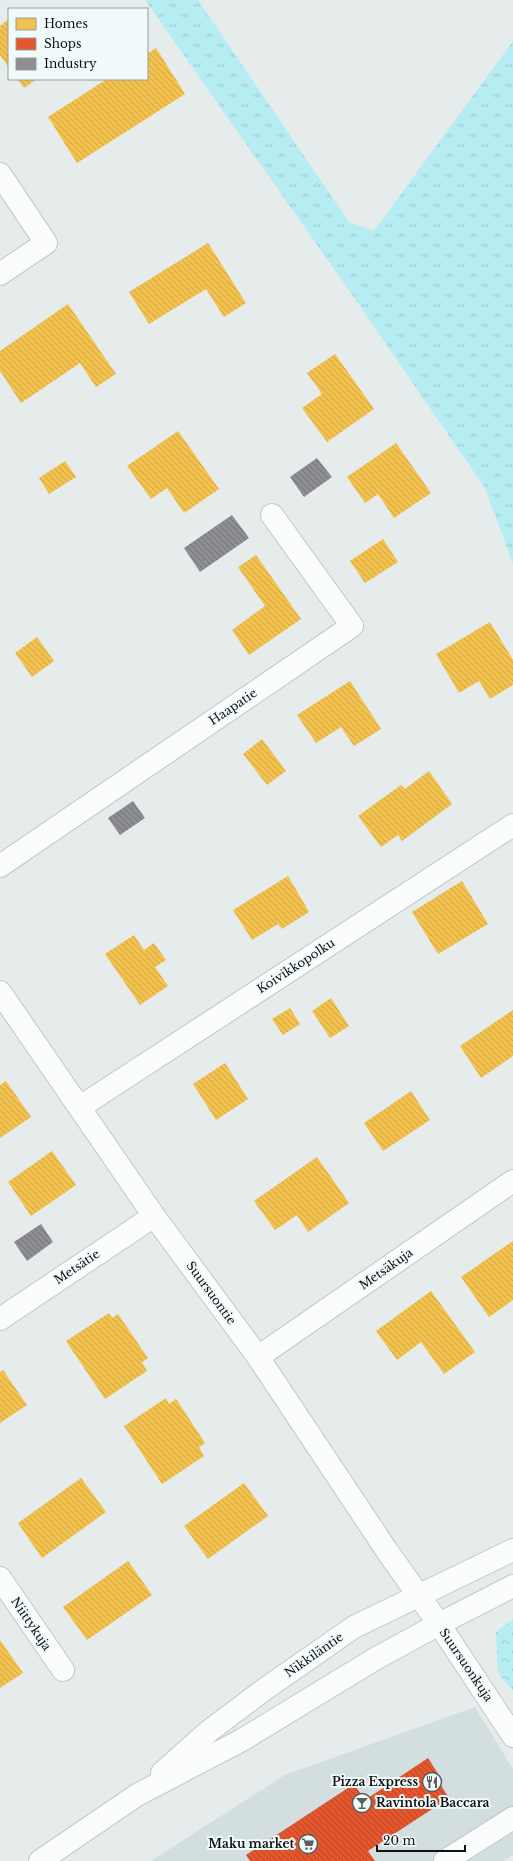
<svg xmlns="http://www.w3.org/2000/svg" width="513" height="1861" font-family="'Libre Baskerville',serif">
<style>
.built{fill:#d3dee0}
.grass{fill:url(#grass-tufts)}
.park{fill:url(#park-crowns)}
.homes{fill:url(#homes-back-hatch)}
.shops{fill:url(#shops-back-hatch)}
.industry{fill:url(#industry-back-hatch)}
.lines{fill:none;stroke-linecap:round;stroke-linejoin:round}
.street-casing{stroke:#c3c7c7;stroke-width:24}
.secondary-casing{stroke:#c3c7c7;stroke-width:24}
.street{stroke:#fbfcfc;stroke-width:22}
.secondary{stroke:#fbfcfc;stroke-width:22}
.labels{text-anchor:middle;stroke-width:4;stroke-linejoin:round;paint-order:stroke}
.street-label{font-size:12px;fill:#0f1212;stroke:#f1fafb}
.poi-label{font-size:12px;font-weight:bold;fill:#0f1212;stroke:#f1fafb;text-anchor:end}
</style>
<defs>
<pattern id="grass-tufts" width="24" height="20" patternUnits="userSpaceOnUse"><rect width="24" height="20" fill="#b6edf3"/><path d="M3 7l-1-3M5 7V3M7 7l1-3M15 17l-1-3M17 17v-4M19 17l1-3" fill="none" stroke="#9bcacf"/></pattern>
<pattern id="park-crowns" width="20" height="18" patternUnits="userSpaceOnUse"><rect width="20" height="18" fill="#b6edf3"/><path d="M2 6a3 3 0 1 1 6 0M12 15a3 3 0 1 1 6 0" fill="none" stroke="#9bcacf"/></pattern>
<pattern id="homes-back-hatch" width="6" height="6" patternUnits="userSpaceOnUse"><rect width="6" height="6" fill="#f2c14e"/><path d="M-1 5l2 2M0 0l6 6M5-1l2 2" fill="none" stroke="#cea543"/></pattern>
<pattern id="shops-back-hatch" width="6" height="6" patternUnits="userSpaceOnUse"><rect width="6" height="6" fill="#e4572e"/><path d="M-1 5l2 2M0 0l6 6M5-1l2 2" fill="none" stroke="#b74726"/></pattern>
<pattern id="industry-back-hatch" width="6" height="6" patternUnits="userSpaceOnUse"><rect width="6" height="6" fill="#8d8d92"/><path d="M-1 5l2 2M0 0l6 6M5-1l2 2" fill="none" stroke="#727276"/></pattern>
</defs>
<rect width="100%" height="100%" fill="#e6ebec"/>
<path class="built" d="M475 1707 513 1769V1855L504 1861H151L285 1775Z"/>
<path class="grass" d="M145 0H198L349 222 374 231 513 41V564L485 488 346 286Z"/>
<path class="park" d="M513 1619V1691L498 1673 496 1632Z"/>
<g class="homes">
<path d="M9 19V68L0 55V26Z"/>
<path d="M156 48 185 94 77 163 48 117 107 79H147V54Z"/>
<path d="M17 79H37L24 88Z"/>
<path d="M208 243 246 303 224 317 206 289 149 324 129 292Z"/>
<path d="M68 304 116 374 96 387 80 363 21 403 0 371V351Z"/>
<path d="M335 354 374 409 327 442 302 408 322 394 307 373Z"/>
<path d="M178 431 219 489 184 513 167 488 151 499 127 466Z"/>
<path d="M396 443 431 493 394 518 378 494 365 503 347 477Z"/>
<path d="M65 461 76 477 49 494 39 478Z"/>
<path d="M383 539 398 562 365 583 350 561Z"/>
<path d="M256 555 301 619 249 655 232 630 265 606 238 567Z"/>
<path d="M490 622 513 660V685L490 699 479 681 459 693 436 654Z"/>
<path d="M37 637 54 661 32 677 15 653Z"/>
<path d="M350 681 381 729 354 746 341 727 316 743 297 715Z"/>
<path d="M262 739 286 771 267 785 243 754Z"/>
<path d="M429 771 452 804 402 841 398 835 381 847 358 816 401 785 405 789Z"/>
<path d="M288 876 309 912 282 929 278 924 252 940 233 910Z"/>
<path d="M462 881 488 924 438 954 412 912Z"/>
<path d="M134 935 144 950 154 943 166 960 155 967 168 986 140 1005 105 954Z"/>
<path d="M331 998 349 1026 330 1038 312 1011Z"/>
<path d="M290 1008 300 1024 283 1035 272 1019Z"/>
<path d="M513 1010V1056L481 1078 460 1046Z"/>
<path d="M225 1063 248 1099 216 1120 193 1084Z"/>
<path d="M6 1081 31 1117 0 1138V1085Z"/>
<path d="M411 1091 430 1120 383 1151 364 1123Z"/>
<path d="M52 1151 76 1185 31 1216 8 1182Z"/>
<path d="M317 1157 349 1203 308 1232 297 1215 275 1230 254 1201Z"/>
<path d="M513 1241V1300L489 1317 461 1277Z"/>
<path d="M431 1291 475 1352 444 1374 421 1342 397 1360 376 1331Z"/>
<path d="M109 1313 112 1318 118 1314 148 1358 142 1362 147 1371 105 1399 66 1341Z"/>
<path d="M3 1370 27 1405 0 1423V1372Z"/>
<path d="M166 1398 169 1404 176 1399 205 1443 199 1447 204 1456 162 1484 124 1426Z"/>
<path d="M81 1478 106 1512 42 1558 18 1523Z"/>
<path d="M244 1483 268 1516 208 1559 184 1526Z"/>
<path d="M128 1561 152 1595 87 1640 63 1607Z"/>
<path d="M0 1640 23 1673 0 1688Z"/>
</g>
<path class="shops" d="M428 1758 442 1780 439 1782 449 1798 368 1851 375 1861H250L246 1855 354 1784 365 1800Z"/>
<g class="industry">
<path d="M317 458 332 477 304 497 290 477Z"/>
<path d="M232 515 249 538 200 572 184 548Z"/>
<path d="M133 801 145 818 120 835 108 818Z"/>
<path d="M41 1224 53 1242 27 1261 14 1242Z"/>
</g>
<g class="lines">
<g class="street-casing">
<g id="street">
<path d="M0 174 46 243 0 274"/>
<path d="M0 866 352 626 272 515"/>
<path d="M0 992 154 1216 258 1357 387 1551 439 1624 513 1736"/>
<path d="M80 1107 513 825"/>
<path d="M0 1319 154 1216"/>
<path d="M258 1357 513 1181"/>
<path d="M0 1578 63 1670"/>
<path d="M445 1861 513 1818"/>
</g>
</g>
<g class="secondary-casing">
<g id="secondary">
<path d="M162 1773 209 1731 265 1689 354 1627 513 1550"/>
<path d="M40 1861 137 1795 242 1740 375 1659 439 1624 513 1586"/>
</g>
</g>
<use href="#street" class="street"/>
<use href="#secondary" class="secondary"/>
</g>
<defs>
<g id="restaurant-ring" transform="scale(1)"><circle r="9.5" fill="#f1fafb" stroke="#5a5e5e" stroke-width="1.5"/><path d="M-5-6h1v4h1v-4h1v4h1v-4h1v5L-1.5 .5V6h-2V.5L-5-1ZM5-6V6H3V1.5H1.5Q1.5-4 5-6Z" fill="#5a5e5e"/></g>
<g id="bar-ring" transform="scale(1)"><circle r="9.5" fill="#f1fafb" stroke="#5a5e5e" stroke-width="1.5"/><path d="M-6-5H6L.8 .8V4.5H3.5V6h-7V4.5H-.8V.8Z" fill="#5a5e5e"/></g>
<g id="supermarket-ring" transform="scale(1)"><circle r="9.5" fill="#f1fafb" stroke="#5a5e5e" stroke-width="1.5"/><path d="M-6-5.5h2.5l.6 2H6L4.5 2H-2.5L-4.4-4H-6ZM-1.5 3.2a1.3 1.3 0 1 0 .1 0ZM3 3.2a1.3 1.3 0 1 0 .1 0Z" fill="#5a5e5e"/></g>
</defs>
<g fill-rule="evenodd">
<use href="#restaurant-ring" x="432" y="1782"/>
<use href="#bar-ring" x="362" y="1803"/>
<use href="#supermarket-ring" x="308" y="1844"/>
</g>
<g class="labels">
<g class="street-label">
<text transform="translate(233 707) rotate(-34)" y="4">Haapatie</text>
<text transform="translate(296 966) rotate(-33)" y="4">Koivikkopolku</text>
<text transform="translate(77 1267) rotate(-34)" y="4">Metsätie</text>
<text transform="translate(386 1269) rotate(-35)" y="4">Metsäkuja</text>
<text transform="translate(211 1293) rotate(54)" y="4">Suursuontie</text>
<text transform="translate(31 1624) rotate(56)" y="4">Niittykuja</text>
<text transform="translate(314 1655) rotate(-35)" y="4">Nikkiläntie</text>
<text transform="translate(466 1665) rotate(56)" y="4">Suursuonkuja</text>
</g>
<g class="poi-label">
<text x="418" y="1786">Pizza Express</text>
<text x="376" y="1807" text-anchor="start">Ravintola Baccara</text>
<text x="294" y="1848">Maku market</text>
</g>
</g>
<rect x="8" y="8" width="140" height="72" fill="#f1fafb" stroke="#979d9e"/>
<rect x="16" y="18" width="20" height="12" fill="#f2c14e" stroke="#979d9e"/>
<text x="44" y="28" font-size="12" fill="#0f1212">Homes</text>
<rect x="16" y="38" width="20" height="12" fill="#e4572e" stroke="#979d9e"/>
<text x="44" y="48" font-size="12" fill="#0f1212">Shops</text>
<rect x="16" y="58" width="20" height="12" fill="#8d8d92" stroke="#979d9e"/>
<text x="44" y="68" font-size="12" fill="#0f1212">Industry</text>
<path d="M377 1845v6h88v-6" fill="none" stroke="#0f1212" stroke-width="2"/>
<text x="383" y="1845" font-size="12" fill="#0f1212" stroke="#f1fafb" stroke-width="3" paint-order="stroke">20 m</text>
</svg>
